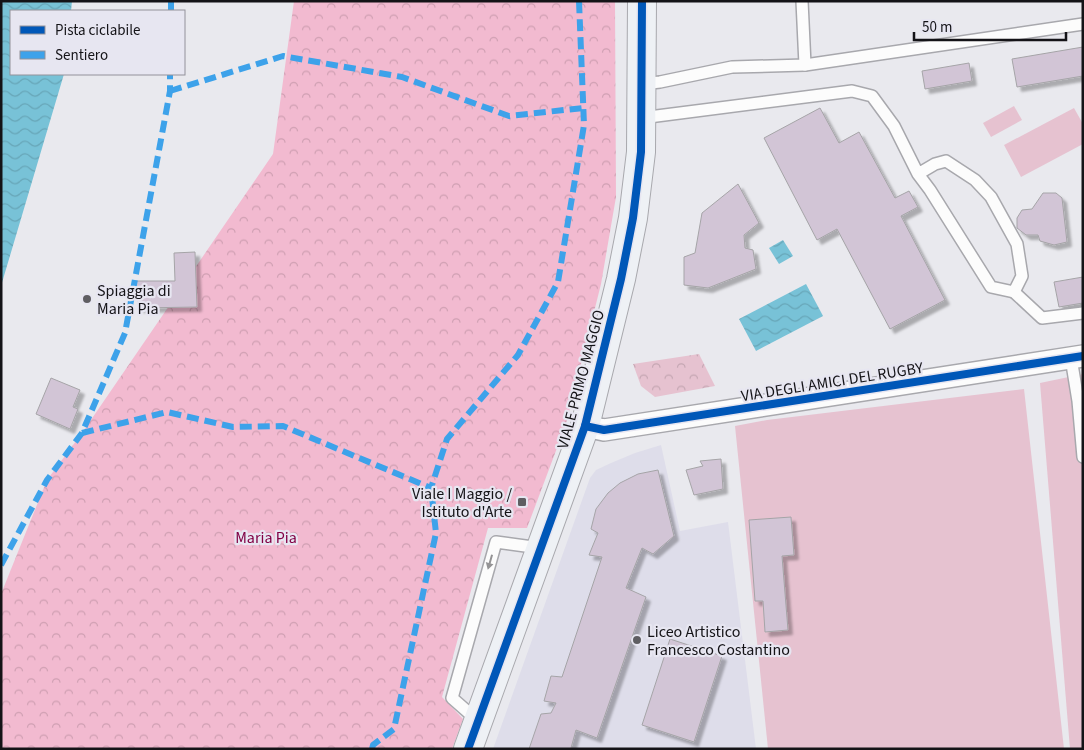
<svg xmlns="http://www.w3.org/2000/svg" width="1084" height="750" font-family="'Source Sans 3',sans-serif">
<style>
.built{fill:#deddea}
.green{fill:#e6c2d0}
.forest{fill:url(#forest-crowns)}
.park{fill:url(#park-crowns)}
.water{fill:url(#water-waves)}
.building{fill:#d2c5d6;stroke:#a5a4a7;filter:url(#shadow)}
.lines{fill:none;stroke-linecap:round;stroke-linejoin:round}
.lane-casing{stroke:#a8a8ad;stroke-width:14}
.street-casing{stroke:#a8a8ad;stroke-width:24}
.secondary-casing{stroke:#a8a8ad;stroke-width:30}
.lane{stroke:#fcfcfc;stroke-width:11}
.street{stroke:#fcfcfc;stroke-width:21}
.secondary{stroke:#eef1f5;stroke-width:28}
.quiet{stroke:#3da2ea;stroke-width:6;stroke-dasharray:12 6;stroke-linecap:butt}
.cycleway-casing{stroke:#e7e6f1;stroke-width:11}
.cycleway{stroke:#0057b8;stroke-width:8}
.oneway{fill:#949395}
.poi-dot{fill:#5f5e62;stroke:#e7e6f1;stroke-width:2}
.labels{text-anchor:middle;stroke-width:4.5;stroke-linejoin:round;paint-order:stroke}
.poi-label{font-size:16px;fill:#141317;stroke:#e7e6f1;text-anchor:start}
.street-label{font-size:16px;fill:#141317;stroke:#e7e6f1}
.park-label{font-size:16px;fill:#800044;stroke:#e7e6f1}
</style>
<defs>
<pattern id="forest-crowns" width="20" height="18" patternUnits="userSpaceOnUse" patternTransform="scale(1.25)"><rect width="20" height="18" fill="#f2bad0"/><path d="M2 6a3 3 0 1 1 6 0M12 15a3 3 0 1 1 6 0" fill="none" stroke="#cf9fb2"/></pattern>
<pattern id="park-crowns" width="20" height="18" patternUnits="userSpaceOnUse" patternTransform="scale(1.25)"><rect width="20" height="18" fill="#e6c2d0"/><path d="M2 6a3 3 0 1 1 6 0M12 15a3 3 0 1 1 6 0" fill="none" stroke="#c4a6b2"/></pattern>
<pattern id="water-waves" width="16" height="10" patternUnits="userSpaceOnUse" patternTransform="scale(1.25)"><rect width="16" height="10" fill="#78c2d7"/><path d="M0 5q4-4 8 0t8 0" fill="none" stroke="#67a6b8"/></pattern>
<filter id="shadow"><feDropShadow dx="4.5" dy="4.5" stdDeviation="1" flood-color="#0004"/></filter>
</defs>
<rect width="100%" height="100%" fill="#e9e9ee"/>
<path class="built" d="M661 445 680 531 728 522 756 749H493L590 478 596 470 611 463 635 453Z"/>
<g class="green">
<path d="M1014 106 1022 120 991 137 983 123Z"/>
<path d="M1074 108 1083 124V144L1021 177 1004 145Z"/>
<path d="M1083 374V749H1070L1040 383Z"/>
<path d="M1024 389 1064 749H768L735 426 767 420Z"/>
</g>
<path class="forest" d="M294 1H615L616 197 601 284 566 424 527 528H488L442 697 463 719 452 749H1V594L47 480 82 433 273 154Z"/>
<path class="park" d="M699 354 715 386 655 397 641 386 633 364Z"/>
<g class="water">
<path d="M1 1H72L71 11H11V74H64L1 286Z"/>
<path d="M783 240 793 256 779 264 769 248Z"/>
<path d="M806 284 823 316 756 351 739 319Z"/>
</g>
<g class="building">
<path d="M1083 47V76L1017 87 1012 59Z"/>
<path d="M969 63 972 81 925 89 922 71Z"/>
<path d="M820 108 839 143 859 132 895 198 909 191 918 207 901 216 945 300 890 329 837 229 817 240 764 138Z"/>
<path d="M738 184 759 223 744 235 745 248 753 250 756 269 708 288 684 285V257L695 253 702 213Z"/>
<path d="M1043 193H1056L1062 198 1067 242 1054 245 1040 241 1038 235H1026L1017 228V218L1022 210 1032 209Z"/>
<path d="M195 252 197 307 139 308 135 281H175L174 253Z"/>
<path d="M1083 277V303L1059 307 1054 282Z"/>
<path d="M51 378 80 390 73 407 78 409 70 429 36 414Z"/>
<path d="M721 459 723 489 694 495 686 470 703 466 700 461Z"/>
<path d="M658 470 674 536 653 554 642 548 626 588 646 597 597 738 576 730 571 748 574 749H529L541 714 551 713 556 703 544 701 551 676 562 677 602 557 589 555 598 533 591 529 596 509 608 493 620 483 638 474Z"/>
<path d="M791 517 794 555 782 556 788 630 765 632 763 601H755L749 520Z"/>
<path d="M670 639 722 656 694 742 642 725Z"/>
</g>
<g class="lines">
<g class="lane-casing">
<g id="lane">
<path d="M805 65 1083 24"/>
<path d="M642 84 660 82 732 67 805 65 802 1"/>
<path d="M641 118 852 91 872 96 894 126 918 174 930 190 991 287 1014 292 1022 276 1017 244 991 197 975 180 946 161 935 164 918 174"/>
<path d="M1014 292 1042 318 1083 313"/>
<path d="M1071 358 1078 401 1083 457"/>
<path d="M477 720 452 698 496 542 540 548"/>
</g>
</g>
<g class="street-casing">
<path id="street" d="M585 426 604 430 1083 356"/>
</g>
<g class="secondary-casing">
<path id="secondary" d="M468 749 585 426 621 279 633 218 641 152 642 1"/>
</g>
<use href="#lane" class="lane"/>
<use href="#street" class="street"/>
<use href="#secondary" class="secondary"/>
<g class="quiet">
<path d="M171 11V1"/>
<path d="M170 91 283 56 402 77 509 116 583 108"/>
<path d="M82 433 167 412 233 427 283 426 431 488"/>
<path d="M1 565 47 480 82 433 125 333 170 91V74"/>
<path d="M372 749 373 745 394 729 436 533 431 488 447 439 518 355 558 282 584 125 579 1"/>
</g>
<g class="cycleway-casing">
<g id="cycleway">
<path d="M585 426 604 430 1083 356"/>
<path d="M468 749 585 426 621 279 633 218 641 152 642 1"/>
</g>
</g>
<use href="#cycleway" class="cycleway"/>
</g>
<defs><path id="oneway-solid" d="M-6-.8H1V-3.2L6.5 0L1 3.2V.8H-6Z" transform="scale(1.25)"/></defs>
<use class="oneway" href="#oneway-solid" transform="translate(490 562) rotate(106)"/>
<g class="poi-dot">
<circle cx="87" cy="299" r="5"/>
<rect x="517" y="497" width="10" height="10" rx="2.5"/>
<circle cx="637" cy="640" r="5"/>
</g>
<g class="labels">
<g class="poi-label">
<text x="97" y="296">Spiaggia di<tspan x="97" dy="18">Maria Pia</tspan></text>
<text x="512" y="499" text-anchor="end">Viale I Maggio /<tspan x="512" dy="18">Istituto d'Arte</tspan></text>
<text x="647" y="637">Liceo Artistico<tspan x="647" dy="18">Francesco Costantino</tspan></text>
</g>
<g class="street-label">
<text transform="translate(580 379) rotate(-75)" y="6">VIALE PRIMO MAGGIO</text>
<text transform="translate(832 381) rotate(-9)" y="6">VIA DEGLI AMICI DEL RUGBY</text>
</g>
<g class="park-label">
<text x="266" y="543">Maria Pia</text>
</g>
</g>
<rect width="1084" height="750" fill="none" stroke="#141317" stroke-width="5"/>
<rect x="10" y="10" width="175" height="65" fill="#e7e6f1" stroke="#93929a"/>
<rect x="20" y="26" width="25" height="8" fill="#0057b8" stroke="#93929a"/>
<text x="55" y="35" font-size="15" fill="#141317">Pista ciclabile</text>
<rect x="20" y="51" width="25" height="8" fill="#3da2ea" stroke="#93929a"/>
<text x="55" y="60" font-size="15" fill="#141317">Sentiero</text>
<path d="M914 32v8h152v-8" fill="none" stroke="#141317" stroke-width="2.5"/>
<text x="922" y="32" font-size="15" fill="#141317" stroke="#e7e6f1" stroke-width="4" paint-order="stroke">50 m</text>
</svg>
